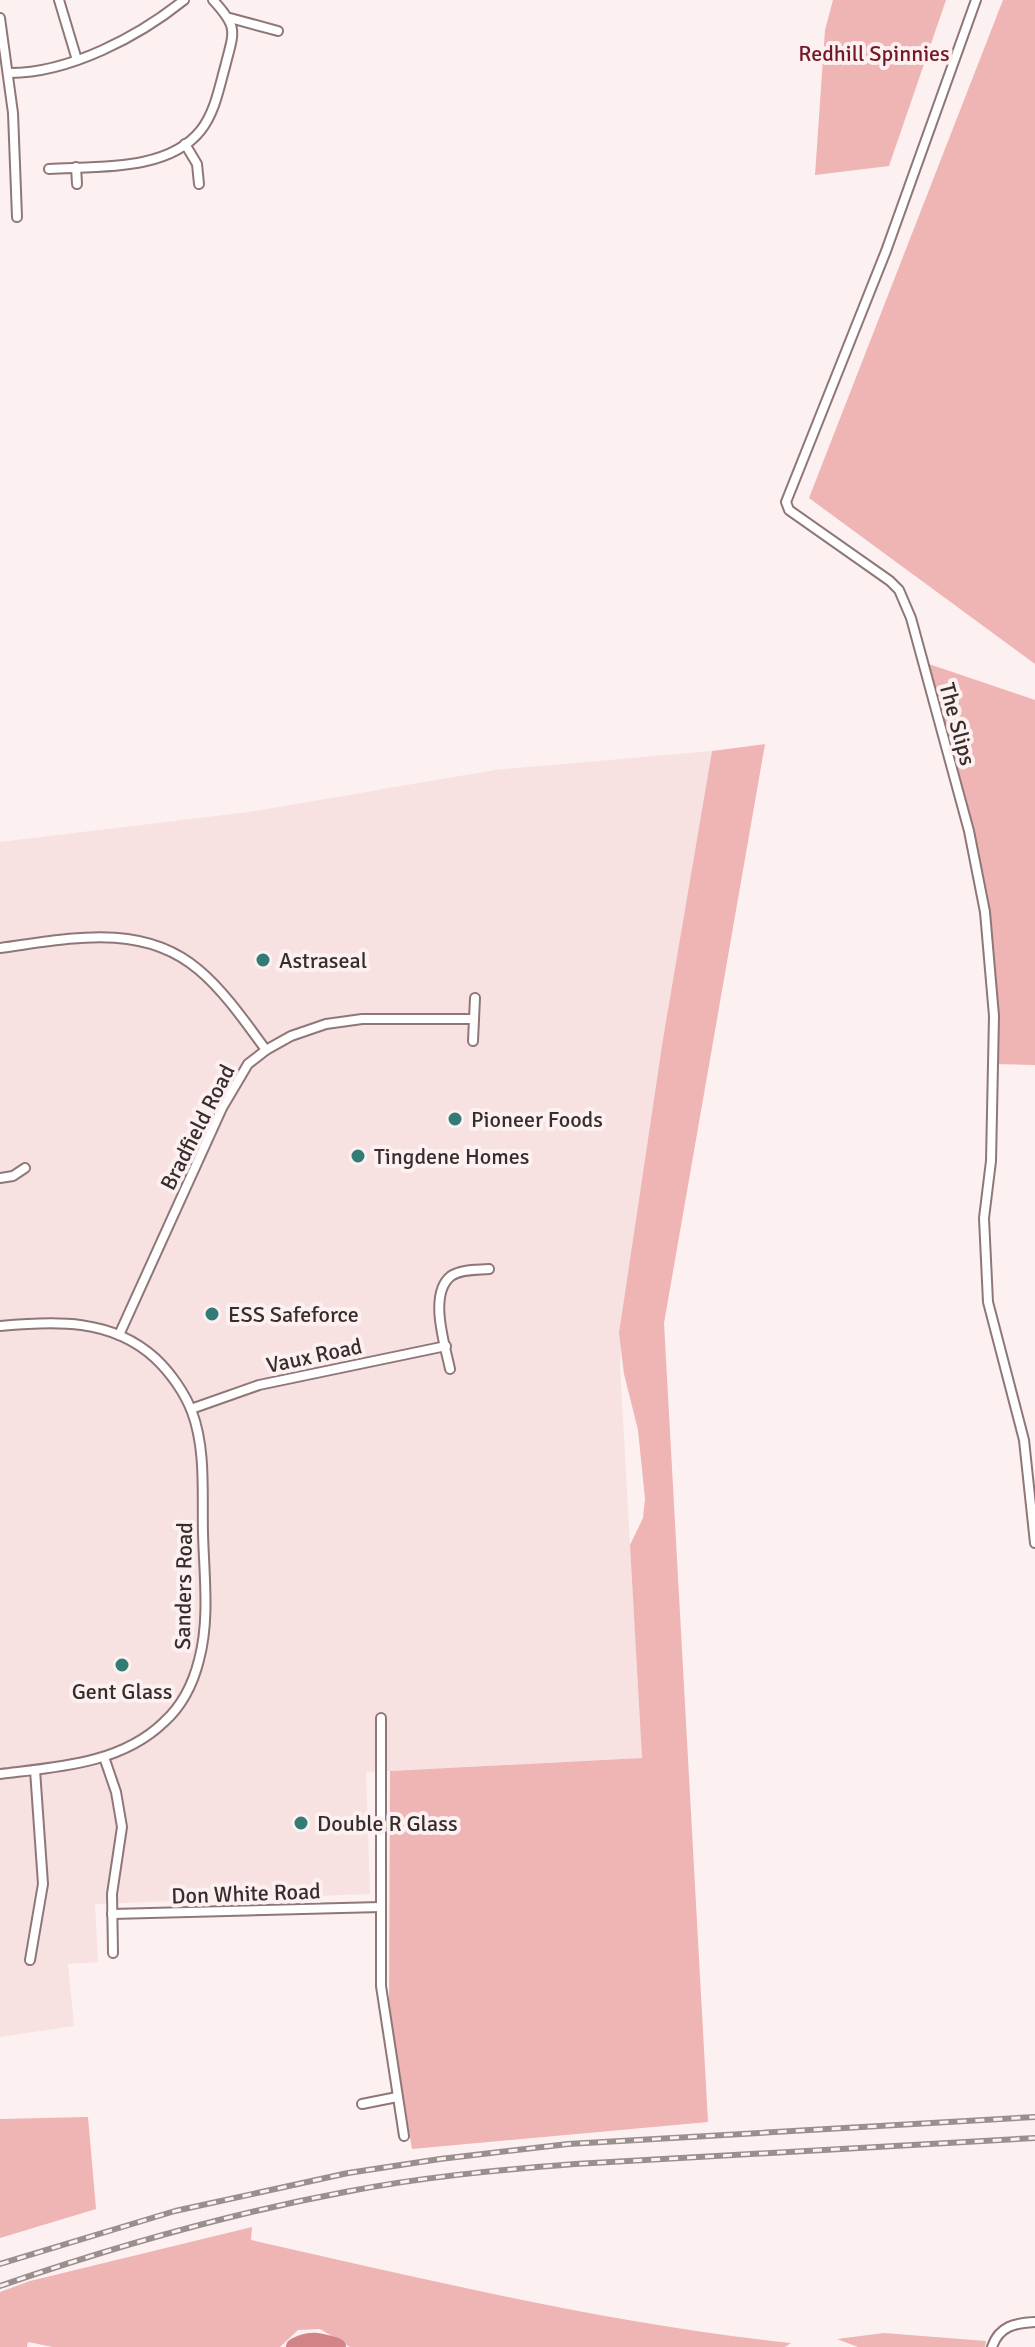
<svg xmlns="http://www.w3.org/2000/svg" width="1035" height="2347" font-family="Signika,sans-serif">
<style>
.built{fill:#f7e1e1}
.green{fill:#efb4b4}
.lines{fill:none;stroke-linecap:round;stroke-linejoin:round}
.river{stroke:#d28385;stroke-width:18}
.street-casing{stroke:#8f7777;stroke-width:12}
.street{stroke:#fff;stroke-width:8}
.rail-casing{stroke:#9a8f8f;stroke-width:6}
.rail{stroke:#fcf0f0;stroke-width:3;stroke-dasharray:9;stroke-linecap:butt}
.poi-dot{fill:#337b75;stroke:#fcf0f0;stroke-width:3}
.labels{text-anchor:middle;stroke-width:8;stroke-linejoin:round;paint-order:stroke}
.park-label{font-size:22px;fill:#761725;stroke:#fcf0f0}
.street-label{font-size:22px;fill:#372d2d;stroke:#fcf0f0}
.poi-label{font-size:22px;fill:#372d2d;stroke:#fcf0f0;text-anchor:start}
</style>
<rect width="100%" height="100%" fill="#fcf0f0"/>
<path class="built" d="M712 751 663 1039 622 1313 620 1367 642 1758 366 1772 370 1894 95 1904 98 1962 68 1964 74 2026 0 2037V842L249 812 495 770Z"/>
<g class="green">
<path d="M833 0H946L889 166 815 175 825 30Z"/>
<path d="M1003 0H1035V664L809 498Z"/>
<path d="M923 662 1035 700V1065L993 1064 985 912Z"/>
<path d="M765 744 664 1323 708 2122 412 2149 389 2007 390 1771 642 1758 630 1545 643 1518 645 1499 638 1430 624 1374 619 1333 663 1039 712 751Z"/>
<path d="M88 2117 96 2209 0 2238V2119Z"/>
<path d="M252 2227 251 2240C430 2280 608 2324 791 2343L785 2347H350L320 2329 298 2330 280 2347H53L28 2342 27 2347H0V2292L30 2281Z"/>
<path d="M884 2333 986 2341 985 2347H858L837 2339Z"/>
</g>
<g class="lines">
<path class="river" d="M295 2347C310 2338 321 2342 337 2347"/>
<g class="street-casing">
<g id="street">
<path d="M59 0 77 60"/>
<path d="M976 0 886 251 786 502 789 510 890 581 899 590 911 618 969 831 985 912 994 1016 991 1161 984 1218 988 1302 1024 1440 1035 1543"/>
<path d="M0 18 13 113 17 217"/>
<path d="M230 18 278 31"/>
<path d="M10 73C69 73 138 37 184 0"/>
<path d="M185 144 197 164 199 184"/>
<path d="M76 167 77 184"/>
<path d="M49 169C96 166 168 172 201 130 215 112 219 88 225 67 234 31 239 28 213 0"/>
<path d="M0 948C68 939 142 921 199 970 225 992 246 1023 266 1050"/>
<path d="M473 1041 475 998"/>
<path d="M0 1178 13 1176 25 1168"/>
<path d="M0 1326C55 1321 111 1318 155 1358 170 1372 185 1393 192 1412 206 1449 202 1494 203 1533 204 1574 210 1620 199 1660 193 1684 183 1705 164 1722 121 1764 57 1767 0 1774"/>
<path d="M119 1335 222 1108 248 1064 266 1050 291 1036 326 1024 362 1019H474"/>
<path d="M450 1369C445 1345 428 1294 451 1276 461 1269 477 1270 489 1269"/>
<path d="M191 1409 259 1385 446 1346"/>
<path d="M381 1718V1986L404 2136"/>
<path d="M104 1757 116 1792 122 1827 112 1894 113 1953"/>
<path d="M112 1914 381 1907"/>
<path d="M30 1960 43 1884 35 1770"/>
<path d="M362 2104 397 2097"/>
<path d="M992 2347C999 2326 1015 2323 1035 2322"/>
</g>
</g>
<use href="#street" class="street"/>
<g class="rail-casing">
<g id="rail">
<path d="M0 2264 175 2211 348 2173 440 2159 568 2144 1035 2117"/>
<path d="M0 2286C113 2247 228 2214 345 2192 421 2177 498 2170 575 2164L1035 2138"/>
</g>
</g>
<use href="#rail" class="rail"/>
</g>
<g class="poi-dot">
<circle cx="263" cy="960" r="8"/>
<circle cx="455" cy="1119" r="8"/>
<circle cx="358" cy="1156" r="8"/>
<circle cx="212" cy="1314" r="8"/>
<circle cx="122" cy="1665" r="8"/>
<circle cx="301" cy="1823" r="8"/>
</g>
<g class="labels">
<g class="park-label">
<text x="874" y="61">Redhill Spinnies</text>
</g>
<g class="street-label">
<text transform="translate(958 724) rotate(75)" y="8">The Slips</text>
<text transform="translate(197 1127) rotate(-63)" y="8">Bradfield Road</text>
<text transform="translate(314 1355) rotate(-12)" y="8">Vaux Road</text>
<text transform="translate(183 1586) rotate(-89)" y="8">Sanders Road</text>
<text transform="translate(246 1893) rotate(-2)" y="8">Don White Road</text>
</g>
<g class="poi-label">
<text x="279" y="968">Astraseal</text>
<text x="471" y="1127">Pioneer Foods</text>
<text x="374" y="1164">Tingdene Homes</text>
<text x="228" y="1322">ESS Safeforce</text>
<text x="122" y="1699" text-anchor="middle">Gent Glass</text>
<text x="317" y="1831">Double R Glass</text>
</g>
</g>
</svg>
